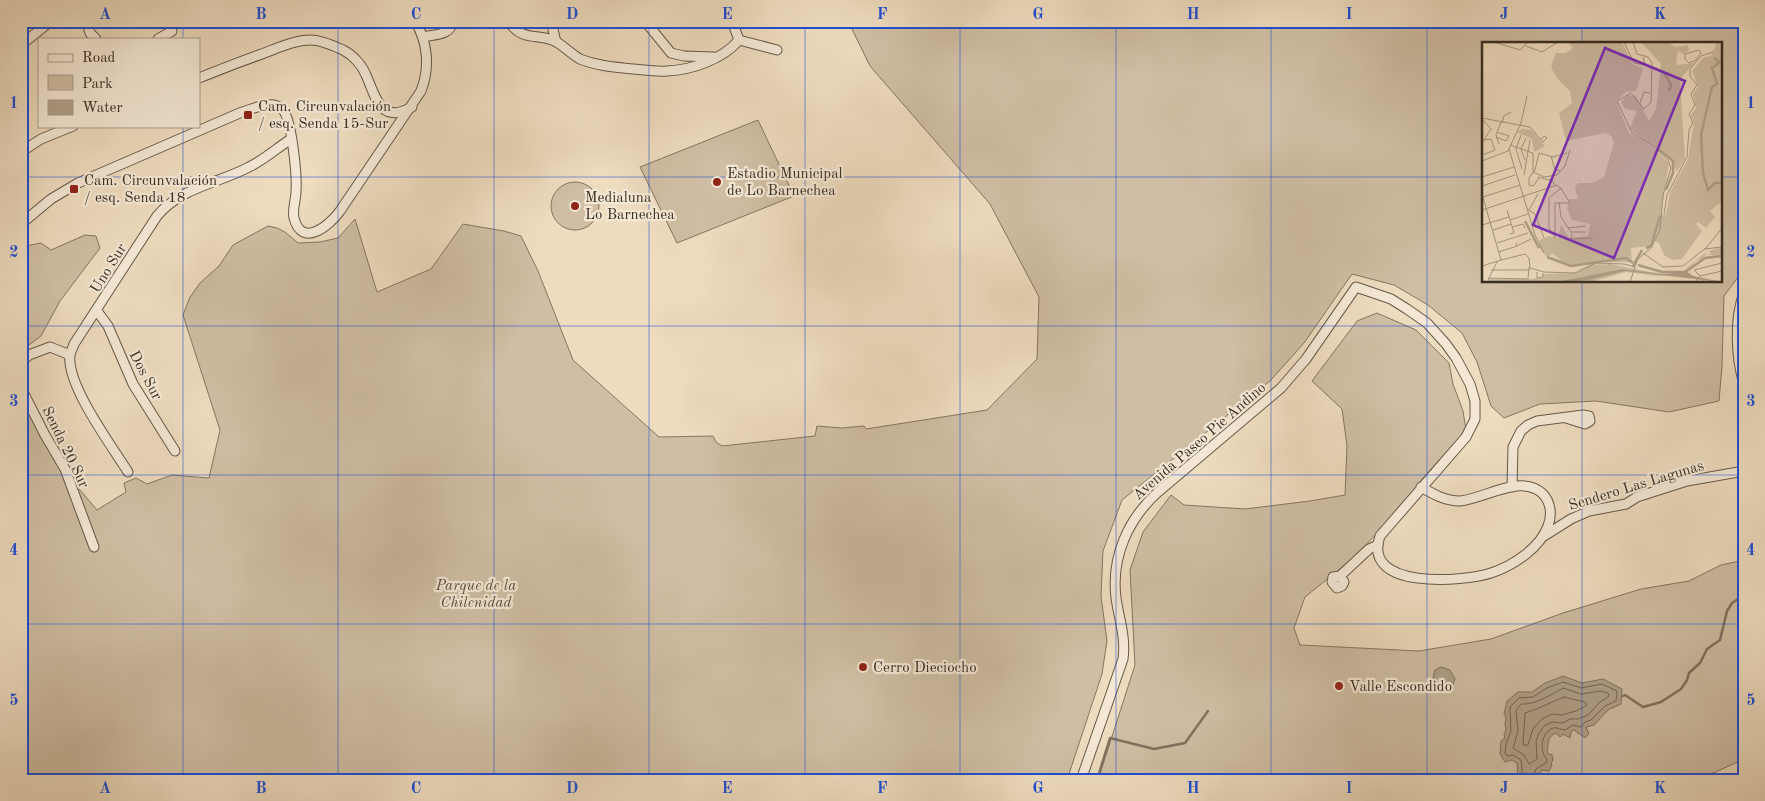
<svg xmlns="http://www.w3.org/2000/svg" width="1765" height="801" font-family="'Old Standard TT',serif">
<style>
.green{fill:#cfbea4;stroke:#847662;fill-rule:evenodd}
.water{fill:#b0a089;stroke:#80725f}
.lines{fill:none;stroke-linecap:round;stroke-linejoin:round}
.shore{stroke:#746655;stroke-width:1}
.stream{stroke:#80725f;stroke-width:2.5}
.minor-casing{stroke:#665948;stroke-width:11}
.minor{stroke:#f4e8d5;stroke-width:9}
.grid{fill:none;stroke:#1d4ed8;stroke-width:1;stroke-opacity:0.55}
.poi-dot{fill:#8f2418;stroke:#f4e8d5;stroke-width:2}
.labels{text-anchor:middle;stroke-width:4.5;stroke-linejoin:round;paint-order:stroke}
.poi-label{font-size:15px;fill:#382d21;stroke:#f4e8d5;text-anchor:start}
.street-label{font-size:15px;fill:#382d21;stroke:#f4e8d5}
.park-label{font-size:15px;font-style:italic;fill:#564a3b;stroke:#f4e8d5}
.inset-river{fill:none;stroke:#b0a089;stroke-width:2.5}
.inset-road{fill:none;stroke:#a59680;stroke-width:1}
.view{fill:#7b2cbf;fill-opacity:0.15;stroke:#7b2cbf;stroke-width:2.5}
.inset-edge{fill:none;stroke:#382d21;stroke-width:2.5}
.neatline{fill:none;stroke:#1d4ed8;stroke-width:2}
.grid-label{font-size:16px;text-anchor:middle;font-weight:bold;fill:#1d4ed8}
</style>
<rect width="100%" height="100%" fill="#eedcbf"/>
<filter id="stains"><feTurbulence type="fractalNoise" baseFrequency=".004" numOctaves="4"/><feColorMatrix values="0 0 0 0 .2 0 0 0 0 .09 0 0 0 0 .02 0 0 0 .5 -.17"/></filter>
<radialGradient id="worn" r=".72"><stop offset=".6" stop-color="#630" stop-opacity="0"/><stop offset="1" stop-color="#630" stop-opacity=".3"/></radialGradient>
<g class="green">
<path d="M848 21H1744V269L1724 296 1722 366 1719 401 1669 412 1596 401 1540 404 1504 418 1491 406 1477 362 1462 333 1428 305 1394 285 1352 274 1304 343 1270 381 1122 500 1103 551 1101 596 1107 641 1102 674 1067 780H21V398L62 469 97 510 126 492 124 483 136 478 147 484 172 475 209 478 220 430 183 315 190 297 200 283 219 266 233 245 268 226 277 228 285 232 298 243 320 242 338 238 355 219 377 292 431 269 463 224 504 231 521 236 538 271 573 360 659 437 713 436 716 442 722 446 815 436 817 426 842 428 864 426 866 429 987 410 1037 359 1039 297 990 204 870 66ZM1484 44H1721V281H1484Z"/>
<path d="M758 120 794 196 677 243 640 167Z"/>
<circle cx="575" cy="206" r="24"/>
<path d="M85 235 96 236 100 248 60 301 41 336 21 351V247L41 243 51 250Z"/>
<path d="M1377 313 1416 330 1449 363 1453 384 1463 411 1466 430 1423 478 1391 519 1351 560 1305 597 1294 628 1300 645 1419 651 1491 639 1563 613 1641 589 1689 581 1721 565 1744 560V759L1698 780H1098L1135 665 1130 570 1143 532 1171 495 1184 505 1245 509 1310 501 1345 495 1347 446 1342 409 1312 381 1357 321Z"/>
</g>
<g class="water">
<path d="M1441 667 1450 670 1455 679 1452 688 1443 691 1438 690 1435 686V682H1432L1435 670Z"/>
<path d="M1563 676 1582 683 1603 679 1622 689 1621 704 1608 710 1594 725 1586 727 1589 734 1585 738 1574 730 1571 732 1570 738 1563 734 1560 737 1556 733C1546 737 1549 744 1547 753L1552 755 1553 759 1551 764 1552 765 1549 771 1542 770 1536 780H1520L1518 777 1517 763 1512 760 1505 762 1500 754 1501 741 1505 738 1504 734 1506 730 1505 724 1506 717 1504 714 1507 701 1518 692H1532L1545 683Z"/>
</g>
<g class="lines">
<g class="shore">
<path d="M1563 688 1581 694 1601 691 1608 693 1609 696 1600 702 1588 715 1578 719H1570L1563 723 1552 722 1544 726 1539 733 1536 741 1537 759 1529 764 1524 755 1513 748 1518 731 1516 710 1521 704C1536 705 1550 695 1563 688Z"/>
<path d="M1564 697 1585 702 1587 705 1576 711 1562 715 1552 714 1542 719 1533 729 1528 745H1523L1525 713C1539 709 1551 702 1564 697Z"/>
<path d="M1523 780 1521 760 1513 755 1507 756 1505 753 1506 744 1511 731 1510 707 1519 698 1533 697 1547 688 1563 682 1581 688 1602 684 1617 691 1616 701 1605 706 1591 720 1585 722 1581 727 1573 725 1565 730C1561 730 1558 727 1553 728 1541 732 1539 752 1547 759L1546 763 1536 769 1532 780"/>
</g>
<g class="stream">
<path d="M1623 696 1625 695 1643 707 1661 702 1681 689 1687 680 1689 673 1700 663 1707 649 1720 640 1727 611 1732 603 1744 595"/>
<path d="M1097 780 1110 738 1154 749 1185 743 1208 711"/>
</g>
<g class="minor-casing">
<g id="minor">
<path d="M91 21 88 26 90 33 96 39"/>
<path d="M508 21C523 42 535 33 555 41 564 46 571 54 580 59 597 66 615 67 633 69 644 70 656 72 667 71 692 70 723 59 739 40"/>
<path d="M551 21 556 42"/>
<path d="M645 21 671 53 684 56 714 57"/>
<path d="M732 21 739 40"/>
<path d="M423 37C436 34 450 36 453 21"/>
<path d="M158 39 172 31"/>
<path d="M739 40 777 50"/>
<path d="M21 45 51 21"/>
<path d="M199 78C219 70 239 62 259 55 276 49 293 40 311 40 321 40 334 46 343 50 353 55 362 65 366 75 376 97 380 125 412 107"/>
<path d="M21 152 41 139 73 126"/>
<path d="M21 224 51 199 78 183 242 112C253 109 272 99 282 109 292 117 297 177 296 191 296 200 292 209 294 218 302 249 330 225 340 211L421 91C430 68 428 42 415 21"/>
<path d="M1744 293C1734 319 1736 358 1744 384"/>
<path d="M97 311 108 326 133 384 175 451"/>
<path d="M21 362 29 355 50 347 70 355"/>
<path d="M21 388 45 435 65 469 94 547"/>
<path d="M128 472C112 446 66 385 70 355 70 352 73 348 74 344L157 216C181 187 217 184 249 167 264 160 277 148 291 139"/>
<path d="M1512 487 1513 447 1521 431 1528 425 1537 421 1583 415 1589 416 1590 421 1585 424 1566 418"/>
<path d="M1544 536 1571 519 1589 511 1626 504 1637 497 1687 481 1744 471"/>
<path d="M1340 576 1344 582 1342 586 1337 588 1332 582 1333 577 1340 576 1369 549 1378 545"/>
<path d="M1081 780 1123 659C1126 637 1119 619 1116 598 1111 557 1128 519 1158 492L1281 388 1306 359 1356 287 1391 299 1407 309 1427 323 1446 344 1456 358 1470 384 1475 401V419L1466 437 1380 536C1361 590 1463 582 1491 573 1513 566 1540 548 1548 526 1552 515 1551 503 1543 494 1522 473 1484 499 1460 501 1445 501 1433 494 1421 487"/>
</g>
</g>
<use href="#minor" class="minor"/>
</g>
<path class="grid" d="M183 21V39M338 21V780M494 21V780M649 21V780M805 21V780M960 21V780M1116 21V780M1271 21V780M1427 21V780M1582 21V44M183 126V780M21 177H1484M1721 177H1744M1582 281V780M21 326H1744M21 475H1744M21 624H1744"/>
<g class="poi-dot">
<rect x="243" y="110" width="10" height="10" rx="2.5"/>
<circle cx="717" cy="182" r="5"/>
<rect x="69" y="184" width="10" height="10" rx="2.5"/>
<circle cx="575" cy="206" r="5"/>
<circle cx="863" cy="667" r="5"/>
<circle cx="1339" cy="686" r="5"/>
</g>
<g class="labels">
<g class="poi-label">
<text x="258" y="111">Cam. Circunvalación<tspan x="258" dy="17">/ esq. Senda 15-Sur</tspan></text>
<text x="727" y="178">Estadio Municipal<tspan x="727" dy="17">de Lo Barnechea</tspan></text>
<text x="84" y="185">Cam. Circunvalación<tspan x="84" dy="17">/ esq. Senda 18</tspan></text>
<text x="585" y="202">Medialuna<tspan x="585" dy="17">Lo Barnechea</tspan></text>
<text x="873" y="672">Cerro Dieciocho</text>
<text x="1349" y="691">Valle Escondido</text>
</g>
<g class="street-label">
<text transform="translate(108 268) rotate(-58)" y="5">Uno Sur</text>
<text transform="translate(146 375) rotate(62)" y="5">Dos Sur</text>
<text transform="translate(1199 441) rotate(-41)" y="5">Avenida Paseo Pie Andino</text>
<text transform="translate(66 447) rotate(64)" y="5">Senda 20 Sur</text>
<text transform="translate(1636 485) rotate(-17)" y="5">Sendero Las Lagunas</text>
</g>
<g class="park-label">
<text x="476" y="590">Parque de la<tspan x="476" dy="17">Chilenidad</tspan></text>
</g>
</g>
<g transform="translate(1482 42)">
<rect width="240" height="240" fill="#eedcbf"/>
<path d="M86 0H140L151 22 161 27 154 49 144 50 134 59 147 91 164 100 187 121 179 172 184 173 188 150 206 117 212 81 209 72 214 66 211 52 216 45 210 29 221 16 229 14 235 0H240V159L228 169 233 175 224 186 216 180 214 182 220 189 200 217 190 218 182 213 177 201 170 197 167 204 149 206 150 220H113L87 225 70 211 66 216 56 204 58 198 67 194 76 196 79 183 87 196 106 194 108 182 90 178 85 166 88 157H96L93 146 96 141H111L122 135 132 101 129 94 123 91 84 99 77 71 90 61 88 49 75 36 69 25 74 11H84L91 6ZM159 0H186L193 5 206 3 207 8 202 12 196 9 194 20 195 23 212 21 198 37 203 117 195 129 187 116 151 90 148 86 155 69 143 67 139 60 146 53 154 54 167 79 174 67 179 22ZM40 87 49 88 63 104 52 110 50 97 35 90ZM240 205V213L233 214 224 212 221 216 214 219 210 224 202 230 227 240 198 233 175 234 144 230 108 240H6L7 236 48 237 61 235V232L93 231 107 223 129 222 182 233 199 231 223 211 229 213 227 209Z" fill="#cfbea4"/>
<path d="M140 227 182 232 204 229 211 234 240 240 143 229 107 238 75 240Z" fill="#b0a089"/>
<path class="inset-river" d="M232 16 238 20 230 26 235 42 230 45 219 93 221 131 226 148 233 141H240M181 29 189 43 187 49M175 106 191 119V131L184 148M43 179 57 206M164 206 169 204 178 174M65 215 89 224 144 216 151 221M156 223 180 230H203M151 224 160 208M202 231 223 216 240 214"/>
<path class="inset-road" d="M12 0 38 8 46 0M142 0 152 21 163 23 161 15M151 0 155 12 166 15 170 21 169 60 162 67 149 51 135 59 150 91 168 102 186 118 189 126 181 153 178 188 169 206 155 218M44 4 60 10 76 0M217 8 219 11 214 18 207 21 203 17V12ZM158 61 162 50 168 51M0 76 48 85 59 98M0 77 9 87 0 101M20 81 22 74 29 70M39 93 34 107 40 127M62 94 65 96 61 100 59 98ZM14 95 24 99 27 94 15 90M17 102 14 93 19 80M28 103 51 111V130M27 107 53 193 62 211M0 113 13 108 9 97 2 98M69 114 73 128 78 129M43 118 39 107 44 96M0 119 26 109 39 81 45 54M51 130 62 135 75 133 83 124 88 108M42 133 48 98M0 135 32 125M56 135 71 139 72 143M57 136 51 144 47 143V136L53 128 57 111 71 115 85 111M0 144 33 133M0 152 19 218 0 224M1 155 38 143M77 160 79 175 89 190H104M45 167 53 172 62 196M0 168 75 143 78 146H79L80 148 86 158H87V161H73V196L67 186V156L79 146M25 168 32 191 28 192M47 168 56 152M182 172 185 153 205 115 207 88 211 81 207 72 213 63 209 52 215 43 208 34V27L219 14 231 10M28 178 46 172M0 183 27 175M30 185 41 182 43 186M86 186 104 184M11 188 29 182M90 191 89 197 110 196M15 201 46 191M35 204 49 197M222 207 240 205M17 210 35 204 34 201M161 211 181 225 201 224 225 205 240 186M19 218 43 212 47 216 48 226 62 230 93 231 114 221 142 222 153 225M9 228H48M55 230V236L61 235V231M218 234 212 228 240 221M6 236 46 237 47 225M6 238 15 220M148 240 156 216M213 240 218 234 240 229"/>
<path class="view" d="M123 6 203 39 132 216 51 183Z"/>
<rect width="240" height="240" class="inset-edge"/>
</g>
<rect width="1765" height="801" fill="none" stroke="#eedcbf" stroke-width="55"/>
<rect x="38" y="38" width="162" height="90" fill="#f4e8d5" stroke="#a99d8d"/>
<rect x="48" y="54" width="25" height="8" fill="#f4e8d5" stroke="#a99d8d"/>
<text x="82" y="62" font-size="15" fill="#382d21">Road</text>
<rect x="48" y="75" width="25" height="15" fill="#cfbea4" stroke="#a99d8d"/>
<text x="82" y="88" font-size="15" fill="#382d21">Park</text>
<rect x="48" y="100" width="25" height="15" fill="#b0a089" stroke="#a99d8d"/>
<text x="82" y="112" font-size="15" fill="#382d21">Water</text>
<rect x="28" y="28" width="1710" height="746" class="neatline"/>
<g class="grid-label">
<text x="105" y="19">A</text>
<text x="261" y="19">B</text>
<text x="416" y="19">C</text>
<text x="572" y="19">D</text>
<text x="727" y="19">E</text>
<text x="882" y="19">F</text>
<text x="1038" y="19">G</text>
<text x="1193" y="19">H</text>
<text x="1349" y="19">I</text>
<text x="1504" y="19">J</text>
<text x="1660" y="19">K</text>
<text x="14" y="108">1</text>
<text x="1751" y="108">1</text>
<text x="14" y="257">2</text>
<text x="1751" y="257">2</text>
<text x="14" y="406">3</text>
<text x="1751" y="406">3</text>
<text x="14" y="555">4</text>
<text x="1751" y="555">4</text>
<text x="14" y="705">5</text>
<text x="1751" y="705">5</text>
<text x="105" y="793">A</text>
<text x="261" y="793">B</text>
<text x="416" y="793">C</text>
<text x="572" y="793">D</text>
<text x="727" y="793">E</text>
<text x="882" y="793">F</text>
<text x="1038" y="793">G</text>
<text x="1193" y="793">H</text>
<text x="1349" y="793">I</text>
<text x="1504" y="793">J</text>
<text x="1660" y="793">K</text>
</g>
<rect width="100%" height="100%" filter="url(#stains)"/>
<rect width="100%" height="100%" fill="url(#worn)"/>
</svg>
